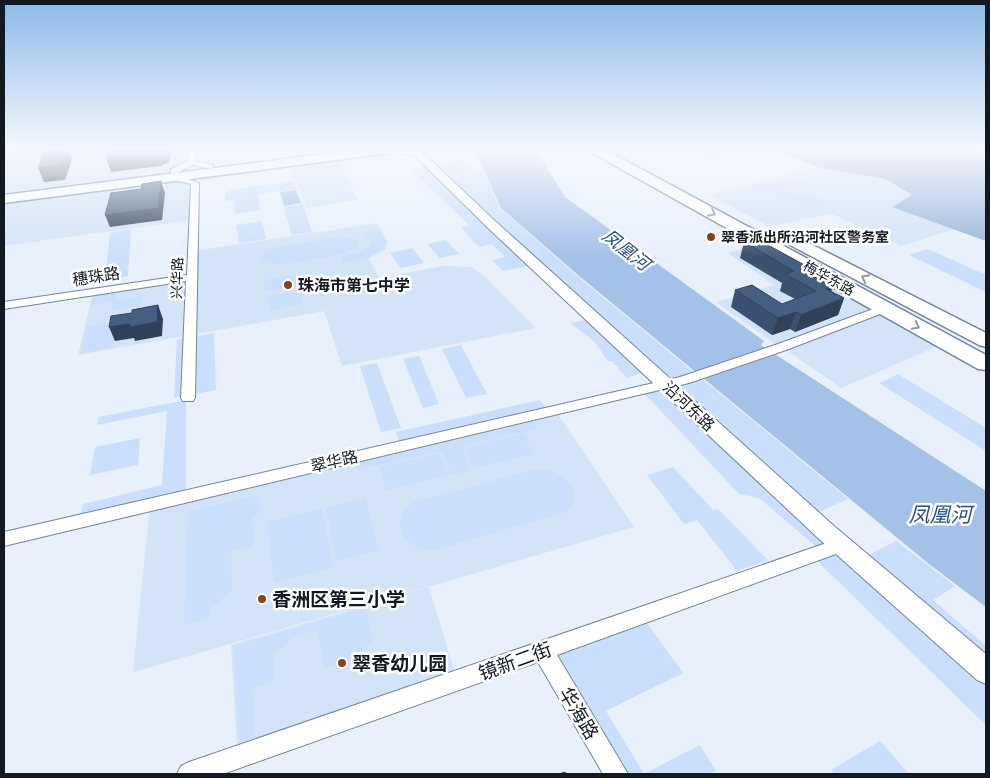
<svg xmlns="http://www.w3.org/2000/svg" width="990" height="778" font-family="'Archivo Narrow','Noto Sans SC',sans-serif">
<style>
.built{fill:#d3e3f8}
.green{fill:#cadffb}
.forest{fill:#96b3d9}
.water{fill:#a4c1e8}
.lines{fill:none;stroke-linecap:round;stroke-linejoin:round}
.minor-casing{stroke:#71859f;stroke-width:2}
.tertiary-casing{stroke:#71859f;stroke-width:2}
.primary-casing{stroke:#71859f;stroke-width:3}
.minor{fill:#fff;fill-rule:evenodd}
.tertiary{fill:#fff;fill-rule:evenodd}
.primary{fill:#fff;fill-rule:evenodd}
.wall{fill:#3a526f}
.shaded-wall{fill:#30425a}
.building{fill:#445f81;stroke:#30425a}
.oneway{stroke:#94989c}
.poi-dot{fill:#87411b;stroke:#fff;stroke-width:2}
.labels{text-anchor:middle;stroke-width:5;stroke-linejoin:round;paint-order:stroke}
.far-poi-label{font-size:14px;font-weight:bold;fill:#121923;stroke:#fff;text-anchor:start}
.far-street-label{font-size:14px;fill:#121923;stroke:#fff}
.street-label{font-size:16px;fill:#121923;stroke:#fff}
.poi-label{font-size:16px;font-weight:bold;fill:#121923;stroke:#fff;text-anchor:start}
.water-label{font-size:18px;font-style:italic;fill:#295182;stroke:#fff}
.near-poi-label{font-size:19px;font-weight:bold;fill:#121923;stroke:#fff;text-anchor:start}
.near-street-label{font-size:19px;fill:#121923;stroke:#fff}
.near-water-label{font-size:21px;font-style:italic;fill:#295182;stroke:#fff}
</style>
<rect width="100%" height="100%" fill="#e7f0fb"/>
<g class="built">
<path d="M4 148H27L19 154 109 150 110 148H191L192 162 174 171 4 193Z"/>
<path d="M336 156 358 200 306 208 290 162Z"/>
<path d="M817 167 886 179 912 195 892 207 955 229 901 246 832 214 769 226 709 195Z"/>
<path d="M172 177 194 183 193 220 17 244 29 212 17 244 4 246V200Z"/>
<path d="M377 223 388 242 385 250 369 258 379 278 443 266 471 267 484 276 536 328 342 366 324 311 191 335 194 251Z"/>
<path d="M757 244 875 311 778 346 716 302 774 285 728 253Z"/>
<path d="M191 278 189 335 78 355 93 293Z"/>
<path d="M884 309 947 342 841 388 782 347Z"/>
<path d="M555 410 634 527 133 672 150 505Z"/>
<path d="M429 587 457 680 238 761 231 645Z"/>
</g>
<g class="green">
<path d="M532 148H584L540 156Z"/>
<path d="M693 148H706L726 157 709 161 685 150Z"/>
<path d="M100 151V155L4 166 21 154Z"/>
<path d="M463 160 477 173 451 177 439 163Z"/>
<path d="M289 162 290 167 281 170 198 181 203 177Z"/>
<path d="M428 166 532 265 503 271 492 260 505 257 492 244 479 247 461 228 469 225 411 169Z"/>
<path d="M484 173 500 208 577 276 848 499 810 516 446 179Z"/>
<path d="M793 177 814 186 780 195 759 185Z"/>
<path d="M293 181 296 189 258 194 260 210 235 214 234 200 225 201V193L235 189Z"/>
<path d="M802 192 827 203 811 207 786 196Z"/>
<path d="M303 204 312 232 292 235 284 207Z"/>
<path d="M262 221 266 239 239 243 236 225Z"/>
<path d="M131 229 128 276 105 280 110 233Z"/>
<path d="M380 230 387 241 384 249 365 259 343 263 340 257C352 255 361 253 370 245V239L362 233Z"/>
<path d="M336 237H347L358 241V246C348 255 292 263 277 264 272 264 266 263 262 260L264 252 272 248Z"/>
<path d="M446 240 459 254 440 258 427 244Z"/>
<path d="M412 248 424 263 401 268 390 253Z"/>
<path d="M928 249 986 275V292L909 255Z"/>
<path d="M295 274 298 286 266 291 264 280Z"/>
<path d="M116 290 115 301 142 296 140 306 111 311 112 301 91 305 94 294Z"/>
<path d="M300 291 304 304 270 310 267 297Z"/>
<path d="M133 318 116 328 113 347 81 353 87 326Z"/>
<path d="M590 319 647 371 627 378 612 361H608L594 341 570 323Z"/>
<path d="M214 333 216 390 174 398 177 340Z"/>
<path d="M461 345 487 394 466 398 442 349Z"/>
<path d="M419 356 439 404 423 408 403 359Z"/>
<path d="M377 363 401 428 381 432 360 366Z"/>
<path d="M898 374 986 428V451L879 383Z"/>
<path d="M664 387 833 544 818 548 759 498 739 494 643 392Z"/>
<path d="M186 400V493L80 517 83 504 162 485 167 411 97 425 99 417Z"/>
<path d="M540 400 547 409 400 443 396 432Z"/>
<path d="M532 419 537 429 463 446 472 470 451 475 442 451 357 470 354 460Z"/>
<path d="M523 434 534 454 473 468 465 447Z"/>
<path d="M140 438 138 465 90 475 95 447Z"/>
<path d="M439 453 448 475 386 490 379 467Z"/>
<path d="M673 467 713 510 718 509 768 560 737 571 697 520 684 524 647 475Z"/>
<path d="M544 469C565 473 587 493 566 512L435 550C403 550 386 524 413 502L533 470Z"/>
<path d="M259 495 260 513 252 515 254 546 231 552 232 591 210 609 209 618 184 624 188 511Z"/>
<path d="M366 498 379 550 336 561 326 507Z"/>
<path d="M322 508 333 567 274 583 267 522Z"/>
<path d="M896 541 955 586 933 600 986 646V665L863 558Z"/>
<path d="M840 550 986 676V725L815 559Z"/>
<path d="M366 608 373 640 348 662 324 669 318 630 296 636 273 656 275 681 252 688 256 748 240 754 234 646Z"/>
<path d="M647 623 683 673 606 711 644 774 700 745 716 771 710 774H623L552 656Z"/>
<path d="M880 741 909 774H834L831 770Z"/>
</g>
<path class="forest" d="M771 148H986V241L892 207 912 195 886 179 817 167Z"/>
<g class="water">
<path d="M471 148H531L542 160 565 197 764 341 761 345 986 491V607L929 564 578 275 501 208 480 161Z"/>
<path d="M296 190 301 203 284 206 280 192Z"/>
</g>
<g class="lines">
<g class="minor-casing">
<g id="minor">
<path d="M188 148H196V161L213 165V169L193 165 177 173H171V169L188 161Z"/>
<path d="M172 174 199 183 195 398 193 401H183L181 398 186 281 4 309V302L187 275 191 184 169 179 168 177Z"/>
<path d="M884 305 888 307 890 309 888 311 786 350 689 383 4 546V532L680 377 778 344Z"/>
<path d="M841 538 847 540 850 545 847 550 557 655 628 774H603L538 662 223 774H177L181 766 189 762Z"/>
</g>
</g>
<g class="tertiary-casing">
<path id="tertiary" d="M387 148H401L422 152 495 221 834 526 986 654V684L977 680 818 538 487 227 415 156 388 151Z"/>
</g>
<g class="primary-casing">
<g id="primary">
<path d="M370 148H404L398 152 4 203V195Z"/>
<path d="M587 148H602L986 355V370L978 369 589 151Z"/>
<path d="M783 230 986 333V347L979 345 777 238 775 235 777 232Z"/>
</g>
</g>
<use href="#minor" class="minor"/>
<use href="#tertiary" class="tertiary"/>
<use href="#primary" class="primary"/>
</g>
<path class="wall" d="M744 242 808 273 833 286 831 291 844 298 838 315 795 332 790 329 772 335 731 307 735 290 782 304 795 299 780 291 782 283 740 258Z"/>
<g class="shaded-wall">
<path d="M65 148H67L72 159 65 180 44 182 38 168Z"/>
<path d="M165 148H172L169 162 161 166 111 172 106 158Z"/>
<path d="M161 181 165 193 162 220 110 227 105 215Z"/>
<path d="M810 268 805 284 803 270Z"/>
<path d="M833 286 827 303 826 289Z"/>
<path d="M844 298 838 315 795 332 801 315Z"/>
<path d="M158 305 163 319 162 336 135 341 134 338 115 341 109 327Z"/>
<path d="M796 312 790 329 772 335 778 318Z"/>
</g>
<g class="building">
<path d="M46 148H65L59 165 38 168Z"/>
<path d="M108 148H165L157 152 106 158Z"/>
<path d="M161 181 158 208 105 215 111 193 141 189 142 184Z"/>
<path d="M757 239 810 268 803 270 833 286 826 289 844 298 801 315 796 312 778 318 735 290 752 285 782 304 816 291 785 274 794 271 744 242Z"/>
<path d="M158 305 157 322 130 327V324L109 327 111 316 132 313V310Z"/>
<path d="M565 772 566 774H559Z"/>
</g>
<defs><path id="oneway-chevron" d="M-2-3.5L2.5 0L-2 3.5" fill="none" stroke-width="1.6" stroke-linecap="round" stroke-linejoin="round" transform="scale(1.25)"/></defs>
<g class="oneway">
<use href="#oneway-chevron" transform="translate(712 213) rotate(29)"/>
<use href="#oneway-chevron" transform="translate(865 278) rotate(-152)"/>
<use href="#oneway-chevron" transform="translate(916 326) rotate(28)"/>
</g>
<linearGradient id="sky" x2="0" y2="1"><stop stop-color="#8db9e8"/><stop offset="0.58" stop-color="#f4f8fd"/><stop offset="1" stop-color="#f4f8fd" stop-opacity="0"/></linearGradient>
<rect width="990" height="257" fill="url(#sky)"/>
<g class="poi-dot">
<circle cx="711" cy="237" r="5"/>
<circle cx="288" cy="285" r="5"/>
<circle cx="262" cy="599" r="5"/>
<circle cx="342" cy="663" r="5"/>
</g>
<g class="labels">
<g class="far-poi-label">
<text x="721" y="242">翠香派出所沿河社区警务室</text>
</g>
<g class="far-street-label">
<text transform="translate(177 278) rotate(-88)" y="5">兴华路</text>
<text transform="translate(829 278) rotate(29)" y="5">梅华东路</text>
</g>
<g class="street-label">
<text transform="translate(96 276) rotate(-9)" y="6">穗珠路</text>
<text transform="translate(689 406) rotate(43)" y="6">沿河东路</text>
<text transform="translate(334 461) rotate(-13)" y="6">翠华路</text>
</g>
<g class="poi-label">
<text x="298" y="291">珠海市第七中学</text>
</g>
<g class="water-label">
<text transform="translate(626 250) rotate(38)" y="6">凤凰河</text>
</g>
<g class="near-poi-label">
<text x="272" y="606">香洲区第三小学</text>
<text x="352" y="670">翠香幼儿园</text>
</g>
<g class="near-street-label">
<text transform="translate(515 661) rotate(-20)" y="7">镜新二街</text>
<text transform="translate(579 713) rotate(59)" y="7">华海路</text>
</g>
<g class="near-water-label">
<text x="940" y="522">凤凰河</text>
</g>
</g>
<rect width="990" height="778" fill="none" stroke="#121923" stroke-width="10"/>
</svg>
